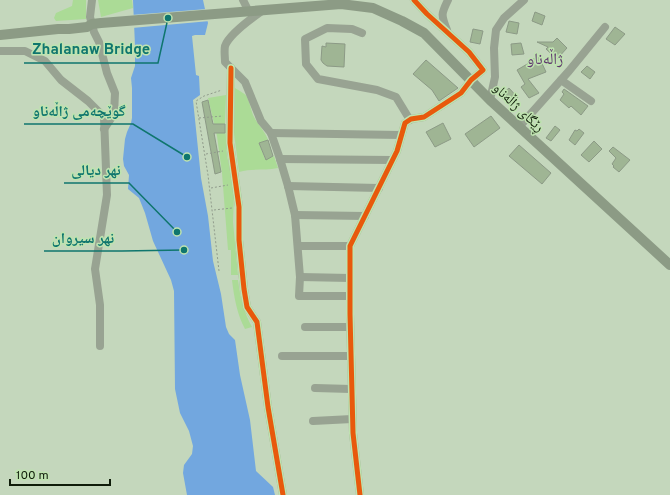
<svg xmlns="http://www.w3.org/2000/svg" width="670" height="495" font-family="Overpass,'Noto Naskh Arabic',sans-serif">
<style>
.green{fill:#abdb96}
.water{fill:#72a7df}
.pier{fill:#c4d7bc}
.building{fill:#9fb594;stroke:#8c9a86}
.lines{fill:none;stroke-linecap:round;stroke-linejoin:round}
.path{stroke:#919c8c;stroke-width:1;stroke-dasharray:2 2;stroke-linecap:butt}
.minor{stroke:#98a392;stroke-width:8}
.major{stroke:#8c9b85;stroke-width:10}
.cycleway-casing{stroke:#bfe3b0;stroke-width:8}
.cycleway{stroke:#e8590c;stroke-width:5}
.labels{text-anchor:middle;stroke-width:3;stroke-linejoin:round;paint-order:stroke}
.street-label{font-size:14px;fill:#0f1c09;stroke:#bfe3b0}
.quarter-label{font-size:16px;fill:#5f376e;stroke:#bfe3b0}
.leader{fill:none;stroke:#0f766e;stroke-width:1.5}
.callout-dot{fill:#0f766e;stroke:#bfe3b0;stroke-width:1.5}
.callout-label{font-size:15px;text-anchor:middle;font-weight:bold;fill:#0f766e;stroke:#bfe3b0;stroke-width:3;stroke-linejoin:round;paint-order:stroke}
</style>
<rect width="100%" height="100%" fill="#c4d7bc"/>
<g class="green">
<path d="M73 0H86V19L56 21 54 18 56 13 72 6Z"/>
<path d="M98 0H132L133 8 101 17Z"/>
<path d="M235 88C239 91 245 93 247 97 250 103 251 110 253 115 257 124 265 131 268 140L259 143 265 159 274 156 278 168C264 171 252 168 239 172L234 133Z"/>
<path d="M226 95 225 123 227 156 231 173 234 196 233 222 238 275H231V250H228L222 173 217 136 208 98Z"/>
<path d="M232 280H238C240 296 244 313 252 327L245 329C237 314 234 297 232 280Z"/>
</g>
<path class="water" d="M133 0H203L208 23 205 35H195L192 36 196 75 199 76 200 95 193 100 201 178 208 216 213 261 221 294 226 327 229 334 235 340 240 375 250 420 256 471 273 487 275 495H187L183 473 184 465 192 454 193 446 189 431 180 413 175 389 174 291 171 280 153 241 145 213 139 198 128 189 129 175 124 166 123 159 125 139 127 132 131 123 132 118V88L131 78 135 66V46Z"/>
<path class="pier" d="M207 9 210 21 132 28 131 15Z"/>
<g class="building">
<path d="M535 12 545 16 542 25 532 21Z"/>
<path d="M509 21 519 23 517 34 506 32Z"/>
<path d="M615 27 625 34 615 45 606 39Z"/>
<path d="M473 29 483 31 480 44 470 42Z"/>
<path d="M557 38 567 48 557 59 546 49 548 47 537 42H553Z"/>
<path d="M326 43 345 44 344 67 327 66 323 63 321 60 322 46 326 47Z"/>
<path d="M521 43 524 54 512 55 511 44Z"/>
<path d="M539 57 546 72 528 79 539 93 529 98 521 87 525 84 517 70 529 63 528 61Z"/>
<path d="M426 60 458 88 439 101 432 90 413 74Z"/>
<path d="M587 66 595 72 590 79 581 72Z"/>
<path d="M509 88 518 98 509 105 500 96Z"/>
<path d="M564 89 588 106 581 115 571 106 569 108 560 100 564 94 562 92Z"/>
<path d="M208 100 213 124H225V133H214L221 172 215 174 202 102Z"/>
<path d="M491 116 500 128 474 147 465 134Z"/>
<path d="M443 123 451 139 435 147 426 132Z"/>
<path d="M555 126 560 130 551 141 546 138Z"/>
<path d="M579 129 584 133 575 145 569 140 575 130 577 131Z"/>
<path d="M268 140 273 156 266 160 259 143Z"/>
<path d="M594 141 602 149 589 162 581 155Z"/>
<path d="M519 145 551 173 542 184 509 156Z"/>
<path d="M613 147 630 160 619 172 613 167 614 166 612 164 616 158 609 151Z"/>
</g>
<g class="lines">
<g class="path">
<path d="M199 118 223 116"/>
<path d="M206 154 223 151"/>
<path d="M211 188 228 185"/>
<path d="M214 210 232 208"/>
<path d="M219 271 208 175 196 101 204 96 222 90"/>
</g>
<g class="minor">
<path d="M92 0 90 17 94 32 99 42 107 73 115 93 114 114 104 129"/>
<path d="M243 0 249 12"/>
<path d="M262 11C252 18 229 35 225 46 224 51 225 57 225 62L245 82 261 121 271 133 280 159 288 186 295 215 300 277 299 296H350"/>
<path d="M447 30C441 15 441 14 448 0"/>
<path d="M362 33 352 29 327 28 305 39 306 64 318 79 377 90 396 97 410 120"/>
<path d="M0 51H25L45 61 61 80 88 101 104 117 107 195 95 269 100 305V346"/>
<path d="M231 68 230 143 239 207V240L244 289 247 307 257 322 268 407 283 495"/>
<path d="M561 80 591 101"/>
<path d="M490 100 495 77 494 48 496 30 504 18 524 0"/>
<path d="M519 127 569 71 605 27"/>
<path d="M271 133 401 135"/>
<path d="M280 159 392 160"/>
<path d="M288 186 379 188"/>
<path d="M295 215 365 216"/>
<path d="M298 246H350"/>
<path d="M300 277 350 278"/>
<path d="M305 327H350"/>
<path d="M282 356H350"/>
<path d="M315 388 351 389"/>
<path d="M313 421 352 419"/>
<path d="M360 495 353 433 350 314V246L397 151 405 123 411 119 424 117 461 93 471 80 483 70 469 52 427 14 414 0"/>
</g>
<path class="major" d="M0 35 58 29H69L87 27 92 24 101 23 341 4 373 8 402 21 424 33 490 100 670 265"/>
<g class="cycleway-casing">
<g id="cycleway">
<path d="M231 68 230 143 239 207V240L244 289 247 307 257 322 268 407 283 495"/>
<path d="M360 495 353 433 350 314V246L397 151 405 123 411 119 424 117 461 93 471 80 483 70 469 52 427 14 414 0"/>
</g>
</g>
<use href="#cycleway" class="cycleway"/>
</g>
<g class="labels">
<g class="street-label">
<text transform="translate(519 107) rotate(43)" y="5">ڕێگای ژاڵەناو</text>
</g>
<g class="quarter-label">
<text x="545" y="64">ژاڵەناو</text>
</g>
</g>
<path class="leader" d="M168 18L158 63H24M187 157L133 124H24M177 232L129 183H64M184 250L122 251H44"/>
<g class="callout-dot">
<circle cx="168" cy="18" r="4"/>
<circle cx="187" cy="157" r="4"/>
<circle cx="177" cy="232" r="4"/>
<circle cx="184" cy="250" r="4"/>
</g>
<g class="callout-label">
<text x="91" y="54">Zhalanaw Bridge</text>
<text x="79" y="116">گوێچەمی ژاڵەناو</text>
<text x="96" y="175">نهر ديالى</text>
<text x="83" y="243">نهر سیروان</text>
</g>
<path d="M10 479v6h100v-6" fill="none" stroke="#0f1c09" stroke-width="2"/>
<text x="16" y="479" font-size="12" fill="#0f1c09" stroke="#bfe3b0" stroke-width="3" paint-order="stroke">100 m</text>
</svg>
